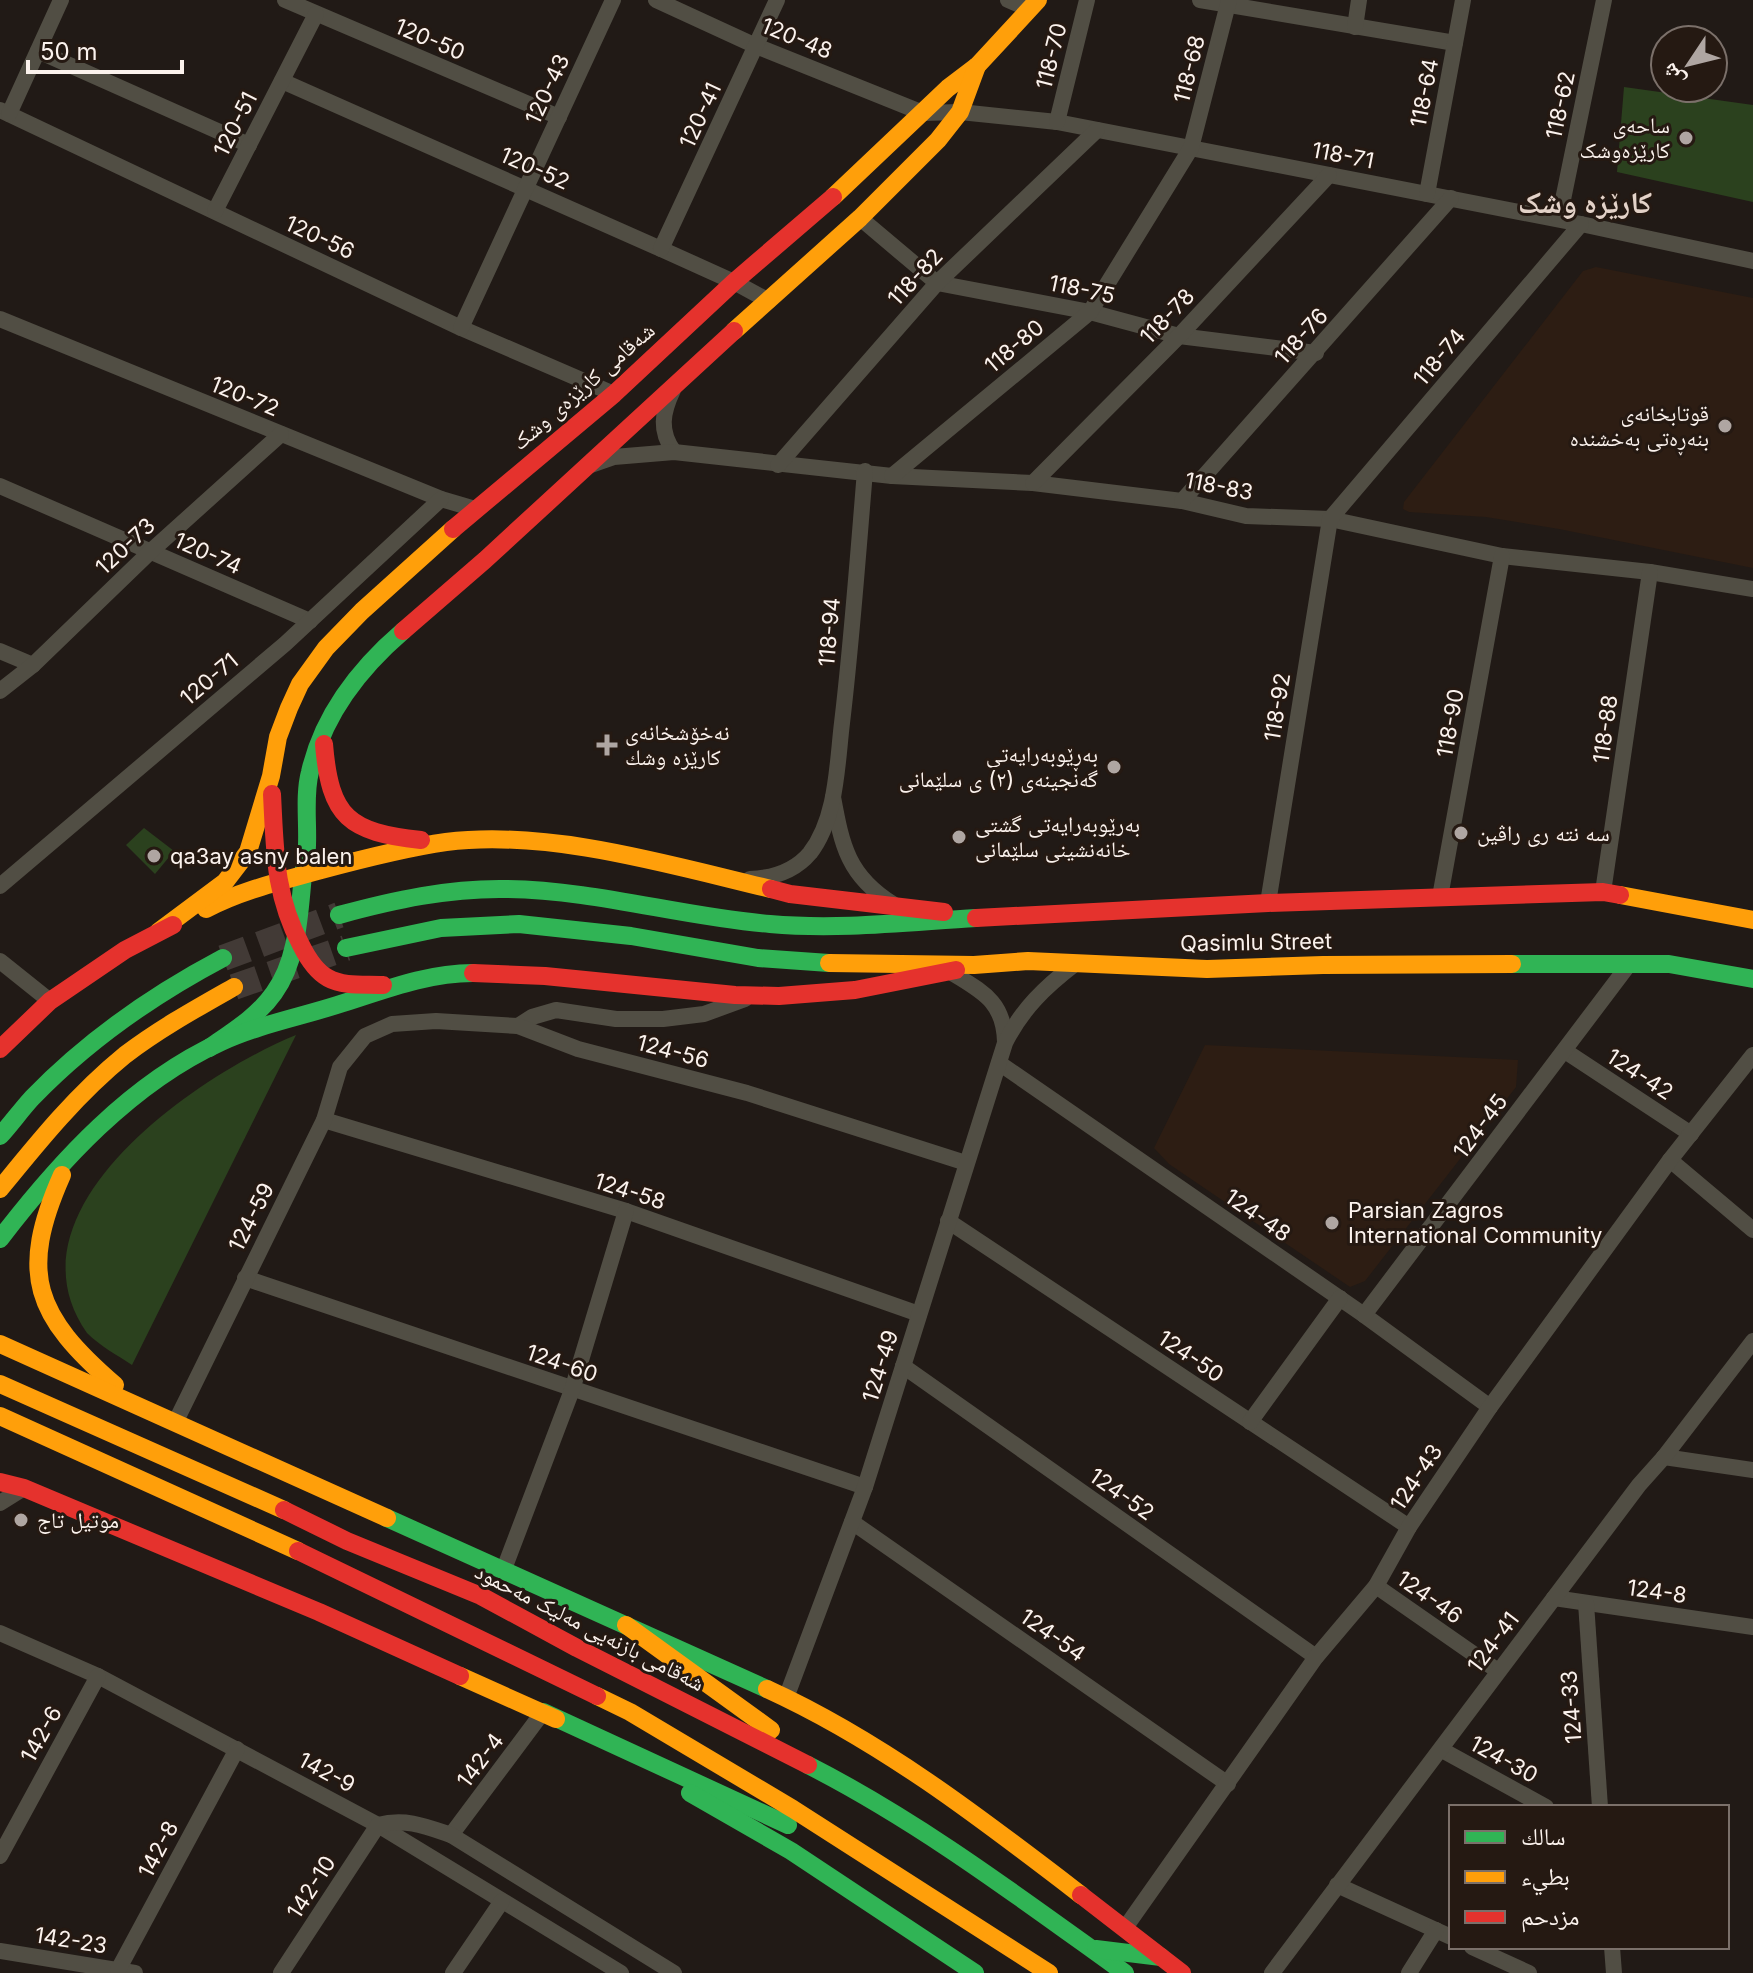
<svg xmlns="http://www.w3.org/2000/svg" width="1753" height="1973" font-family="Inter,'Noto Naskh Arabic',sans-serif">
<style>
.built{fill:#2d1d13}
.green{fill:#2b411e}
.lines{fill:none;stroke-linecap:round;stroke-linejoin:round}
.primary-tunnel{stroke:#423a36;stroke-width:26;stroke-dasharray:26 13;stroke-linecap:butt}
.street{stroke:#514e44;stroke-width:16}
.fast{stroke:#30b455;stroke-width:18}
.slow{stroke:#ff9f0a;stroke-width:18}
.jam{stroke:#e5322d;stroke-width:18}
.poi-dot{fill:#afa6a2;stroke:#251912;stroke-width:3}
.labels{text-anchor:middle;stroke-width:6;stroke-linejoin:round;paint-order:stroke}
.street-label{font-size:22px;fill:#fbf2ed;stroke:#251912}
.poi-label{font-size:22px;fill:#fbf2ed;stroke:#251912;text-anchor:start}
.district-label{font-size:30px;font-weight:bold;fill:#e3d2c8;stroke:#251912}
</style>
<rect width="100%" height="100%" fill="#211a16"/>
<g class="built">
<path d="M1596 267 1753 298V568L1559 529 1486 517 1409 512 1403 509 1404 502 1583 271Z"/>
<path d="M1205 1045 1518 1060 1516 1087 1365 1281 1350 1287 1169 1164 1154 1148Z"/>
</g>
<g class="green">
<path d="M1624 87 1753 105V202L1617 172Z"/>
<path d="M144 828 174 851 155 874 126 845Z"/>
<path d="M296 1035 132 1365C117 1355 100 1346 87 1333 0 1209 200 1074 296 1035Z"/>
</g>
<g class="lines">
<g class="primary-tunnel">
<path d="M223 958 339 915"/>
<path d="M234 987 346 948"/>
</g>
<g class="street">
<path d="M285 0 559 117"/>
<path d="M656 0 756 46 923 113 960 112 1057 122 1581 224 1753 261"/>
<path d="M1008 0 1029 9"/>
<path d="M1200 0 1455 43"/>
<path d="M1355 27 1359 0"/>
<path d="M38 51 249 145"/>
<path d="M282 81 661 249 734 282 769 301"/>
<path d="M0 110 461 328 614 394"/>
<path d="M9 114 61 0"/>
<path d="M1057 122 1087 0"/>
<path d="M1427 194 1463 0"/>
<path d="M215 211 316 14"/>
<path d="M860 218 937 283 1090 312 1179 336 1316 353"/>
<path d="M1559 219 1604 0"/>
<path d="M661 249 777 0"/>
<path d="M0 319 441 499 475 509"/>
<path d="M461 328 613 0"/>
<path d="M673 390C662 413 659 431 674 452"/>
<path d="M591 465 614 457 674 452 892 476 1033 483 1182 501 1246 516 1330 519 1502 556 1650 572 1753 589"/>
<path d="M778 465 937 283 1097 130"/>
<path d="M892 476 1090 312 1191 148 1229 0"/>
<path d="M1033 483 1179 336 1329 175"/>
<path d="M0 486 310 621"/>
<path d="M1182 501 1451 198"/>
<path d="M0 651 33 665"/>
<path d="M0 691 33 665 150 552 281 434"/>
<path d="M833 797C842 846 848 876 893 904"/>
<path d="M750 879C772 878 795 871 810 853 837 818 837 764 842 723 852 639 858 555 865 471"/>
<path d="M0 886 285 644 441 499"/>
<path d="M1603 892 1650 572"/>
<path d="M1440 897 1502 556"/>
<path d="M1268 903 1330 519 1581 224"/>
<path d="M0 961 50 1001"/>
<path d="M946 969C978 990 1004 998 1005 1042"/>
<path d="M518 1026 532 1017 556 1010 616 1019H663L704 1014 745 999"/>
<path d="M1565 1051 1691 1134"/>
<path d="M999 1063 1364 1315 1490 1407"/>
<path d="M324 1120 626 1211 919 1314"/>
<path d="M1670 1160 1753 1230"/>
<path d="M948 1221 1409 1527"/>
<path d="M245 1278 865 1487"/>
<path d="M1364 1315 1630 963"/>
<path d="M903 1366 1316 1657"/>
<path d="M176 1421 324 1120 340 1067 365 1036 392 1024 436 1021 518 1026 578 1049 747 1093 966 1163"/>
<path d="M1250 1422 1340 1298"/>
<path d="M1664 1457 1753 1470"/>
<path d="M0 1503 24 1488"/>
<path d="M852 1522 1228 1784"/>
<path d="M504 1569 572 1390 626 1211"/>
<path d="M1376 1586 1498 1671"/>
<path d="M1554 1598 1753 1627"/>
<path d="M1586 1603 1600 1807"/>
<path d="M0 1633 98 1676 378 1825 621 1973"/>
<path d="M786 1698 865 1487 1005 1043C1022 1009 1045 987 1075 964"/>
<path d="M1442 1750 1546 1807"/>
<path d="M451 1835 543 1712"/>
<path d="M0 1856 98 1676"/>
<path d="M1337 1885 1451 1937"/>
<path d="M1125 1928 1316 1657 1376 1586 1409 1527 1490 1407 1670 1160 1753 1055"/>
<path d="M1472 1947 1529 1973"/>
<path d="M1612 1947 1614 1973"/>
<path d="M0 1951 135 1973"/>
<path d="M118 1970 237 1749"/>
<path d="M281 1973 378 1825C405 1818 425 1826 451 1835L674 1973"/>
<path d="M453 1973 502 1901"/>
<path d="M1272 1973 1639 1485 1664 1457 1753 1341"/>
<path d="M1409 1973 1436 1930"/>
</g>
<g class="fast">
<path d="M339 915C394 900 449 888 506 889 596 890 682 917 770 924 839 930 908 922 976 918"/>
<path d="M346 948 441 928 519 924 631 936 758 958 829 963"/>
<path d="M1512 964H1669L1753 979"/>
<path d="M209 1048C232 1032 258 1016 274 993 298 960 299 914 303 875 304 865 307 855 307 845 308 822 304 794 310 772 323 715 360 668 403 631"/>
<path d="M0 1136C11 1124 21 1110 32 1098 87 1041 153 995 223 958"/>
<path d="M0 1239C59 1162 131 1083 221 1042 258 1025 299 1017 337 1005 382 991 426 973 473 973"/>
<path d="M387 1518 767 1689"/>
<path d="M543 1712 788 1825"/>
<path d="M808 1765C920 1822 1023 1900 1125 1973"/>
<path d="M690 1793 791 1851 975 1973"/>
<path d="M1096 1949 1161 1957"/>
</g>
<g class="slow">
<path d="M833 197 948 88 977 66 1038 0"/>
<path d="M734 331 860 218 938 140 960 112 977 66"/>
<path d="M1620 895 1753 920"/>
<path d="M206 909C242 890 282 881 321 870 362 859 404 848 446 842 550 829 670 865 771 889"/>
<path d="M158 932 225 882 248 852 271 776 278 737 289 708 300 684 326 648 362 611 453 529"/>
<path d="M829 963 974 965 1028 961 1207 969 1323 965 1512 964"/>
<path d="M62 1175C18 1274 35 1316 115 1385"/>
<path d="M0 1189C39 1141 77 1094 125 1055 159 1029 197 1008 234 987"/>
<path d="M0 1344 387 1518"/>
<path d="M0 1384 284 1510"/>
<path d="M0 1416 298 1551"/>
<path d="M626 1625 771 1730"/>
<path d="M460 1676 556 1719"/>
<path d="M767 1689C881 1741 982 1819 1081 1895"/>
<path d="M597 1696 630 1712 793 1809 1049 1973"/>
</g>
<g class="jam">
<path d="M453 529 614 394 734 282 833 197"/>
<path d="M403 631 485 560 734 331"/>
<path d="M324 744C330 818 349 832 421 840"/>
<path d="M272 794C275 850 274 894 301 945 307 957 315 971 328 978 344 987 365 984 383 985"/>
<path d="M771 889 790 894 944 912"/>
<path d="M976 918 1268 903 1603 892 1620 895"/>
<path d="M473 973 545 976 735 995 779 996 855 990 956 970"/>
<path d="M0 1049 50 1001 125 950 173 925"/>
<path d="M0 1482 24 1488 319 1612 460 1676"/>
<path d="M284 1510 347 1541 481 1596 577 1648 808 1765"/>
<path d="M298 1551 597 1696"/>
<path d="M1081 1895 1182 1973"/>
</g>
</g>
<g class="poi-dot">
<circle cx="1686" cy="138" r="8"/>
<circle cx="1725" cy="426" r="8"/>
<path d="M603 733h8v8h8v8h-8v8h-8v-8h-8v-8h8z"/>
<circle cx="1114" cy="767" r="8"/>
<circle cx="1461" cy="833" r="8"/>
<circle cx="959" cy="837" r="8"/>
<circle cx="154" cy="856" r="8"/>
<circle cx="1332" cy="1223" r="8"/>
<circle cx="21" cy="1520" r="8"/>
</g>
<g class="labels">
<g class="street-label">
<text transform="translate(797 38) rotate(22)" y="8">120-48</text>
<text transform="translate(430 39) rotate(23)" y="8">120-50</text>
<text transform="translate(1051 56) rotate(-76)" y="8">118-70</text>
<text transform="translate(1189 69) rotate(-76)" y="8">118-68</text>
<text transform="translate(547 89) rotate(-65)" y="8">120-43</text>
<text transform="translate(1424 93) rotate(-79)" y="8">118-64</text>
<text transform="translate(1560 105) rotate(-78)" y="8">118-62</text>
<text transform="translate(700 115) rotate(-65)" y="8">120-41</text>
<text transform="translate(235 124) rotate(-63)" y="8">120-51</text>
<text transform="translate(1343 155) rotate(11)" y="8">118-71</text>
<text transform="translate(535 168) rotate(24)" y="8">120-52</text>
<text transform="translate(320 237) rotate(25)" y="8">120-56</text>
<text transform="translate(915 277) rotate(-47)" y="8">118-82</text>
<text transform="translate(1082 289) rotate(12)" y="8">118-75</text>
<text transform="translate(1167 316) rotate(-46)" y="8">118-78</text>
<text transform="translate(1301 336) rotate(-48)" y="8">118-76</text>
<text transform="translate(1014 346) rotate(-40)" y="8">118-80</text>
<text transform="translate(1439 357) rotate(-50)" y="8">118-74</text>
<text transform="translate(583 386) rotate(-41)" y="8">شەقامی کارێزەی وشک</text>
<text transform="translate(245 396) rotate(22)" y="8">120-72</text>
<text transform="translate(1219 486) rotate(11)" y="8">118-83</text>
<text transform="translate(125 546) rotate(-43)" y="8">120-73</text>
<text transform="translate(208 553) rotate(24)" y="8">120-74</text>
<text transform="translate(829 632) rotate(-85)" y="8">118-94</text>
<text transform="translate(209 679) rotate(-40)" y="8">120-71</text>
<text transform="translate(1277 707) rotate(-81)" y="8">118-92</text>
<text transform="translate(1450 723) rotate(-80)" y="8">118-90</text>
<text transform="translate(1605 729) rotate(-82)" y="8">118-88</text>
<text transform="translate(1256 942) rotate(-1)" y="8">Qasimlu Street</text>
<text transform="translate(673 1051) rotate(15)" y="8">124-56</text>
<text transform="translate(1640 1074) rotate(33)" y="8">124-42</text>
<text transform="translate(1480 1126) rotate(-53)" y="8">124-45</text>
<text transform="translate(630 1191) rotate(18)" y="8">124-58</text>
<text transform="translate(1258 1215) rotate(35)" y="8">124-48</text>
<text transform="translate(251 1217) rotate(-63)" y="8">124-59</text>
<text transform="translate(1191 1356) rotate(34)" y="8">124-50</text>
<text transform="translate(562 1363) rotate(19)" y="8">124-60</text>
<text transform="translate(880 1366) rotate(-73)" y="8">124-49</text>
<text transform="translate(1416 1477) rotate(-56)" y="8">124-43</text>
<text transform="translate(1122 1494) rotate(35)" y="8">124-52</text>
<text transform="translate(1657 1591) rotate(8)" y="8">124-8</text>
<text transform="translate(1430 1597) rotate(35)" y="8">124-46</text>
<text transform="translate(590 1627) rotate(27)" y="8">شەقامی بازنەیی مەلیک مەحمود</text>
<text transform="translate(1053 1635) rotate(35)" y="8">124-54</text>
<text transform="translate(1493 1642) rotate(-53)" y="8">124-41</text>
<text transform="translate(1571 1707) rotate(-94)" y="8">124-33</text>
<text transform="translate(41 1734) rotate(-61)" y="8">142-6</text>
<text transform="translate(1504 1759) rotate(29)" y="8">124-30</text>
<text transform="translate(480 1760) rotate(-53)" y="8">142-4</text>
<text transform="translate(327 1772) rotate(28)" y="8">142-9</text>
<text transform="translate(158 1849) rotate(-62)" y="8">142-8</text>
<text transform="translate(311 1887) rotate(-57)" y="8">142-10</text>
<text transform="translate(71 1940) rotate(9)" y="8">142-23</text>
</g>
<g class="poi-label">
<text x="1670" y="133" text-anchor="end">ساحه‌ی<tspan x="1670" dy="25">کارێزه‌وشک</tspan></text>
<text x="1709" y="421" text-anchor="end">قوتابخانەی<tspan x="1709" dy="25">بنەڕەتی بەخشندە</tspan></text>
<text x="625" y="740">نەخۆشخانەی<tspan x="625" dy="25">کارێزە وشك</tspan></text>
<text x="1098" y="762" text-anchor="end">بەڕێوبەرایەتی<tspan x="1098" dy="25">گەنجینەی (۲) ی سلێمانی</tspan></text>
<text x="975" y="832">بەرێوبەرایەتی گشتی<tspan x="975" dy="25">خانەنشینی سلێمانی</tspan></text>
<text x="1477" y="841">سه نته رى راڤين</text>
<text x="170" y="864">qa3ay asny balen</text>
<text x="1348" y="1218">Parsian Zagros<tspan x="1348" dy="25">International Community</tspan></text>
<text x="37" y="1528">موتيل تاج</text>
</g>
<g class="district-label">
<text x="1585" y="213">کارێزە وشک</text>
</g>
</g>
<rect x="1449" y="1805" width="280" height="144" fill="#251912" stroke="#7b706a" stroke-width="2"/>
<rect x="1465" y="1831" width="40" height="12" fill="#30b455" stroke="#7b706a" stroke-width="2"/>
<text x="1521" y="1845" font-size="24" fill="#fbf2ed">سالك</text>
<rect x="1465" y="1871" width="40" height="12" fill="#ff9f0a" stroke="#7b706a" stroke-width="2"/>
<text x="1521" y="1885" font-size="24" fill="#fbf2ed">بطيء</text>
<rect x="1465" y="1911" width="40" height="12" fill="#e5322d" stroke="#7b706a" stroke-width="2"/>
<text x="1521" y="1925" font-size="24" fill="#fbf2ed">مزدحم</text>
<g transform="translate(1689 64) rotate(235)"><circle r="38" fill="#251912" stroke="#7b706a" stroke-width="2"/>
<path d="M0-6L14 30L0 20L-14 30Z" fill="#afa6a2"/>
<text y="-12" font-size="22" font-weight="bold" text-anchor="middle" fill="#fbf2ed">ش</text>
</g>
<path d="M28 60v12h154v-12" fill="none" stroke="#fbf2ed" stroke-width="4"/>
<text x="40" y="60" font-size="24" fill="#fbf2ed" stroke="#251912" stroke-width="6" paint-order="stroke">50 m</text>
</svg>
